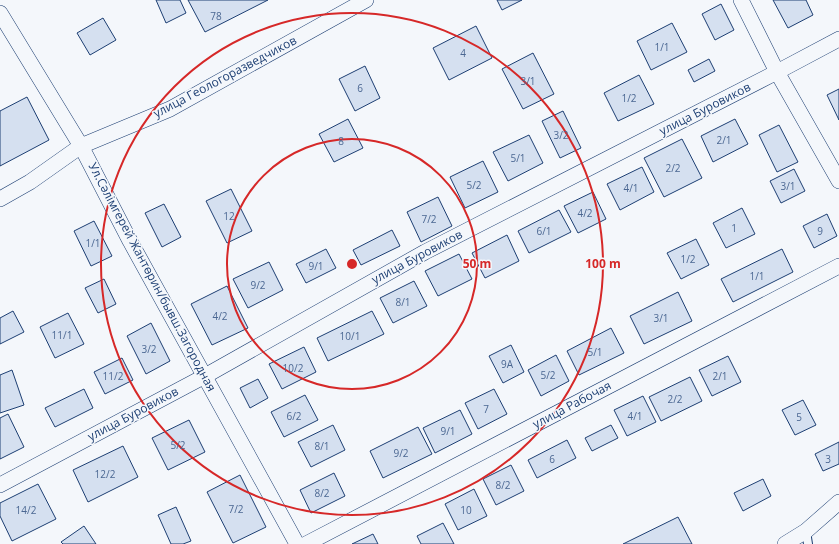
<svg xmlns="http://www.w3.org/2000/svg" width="839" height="544" font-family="'Open Sans',sans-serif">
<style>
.building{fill:#d5e0f0;stroke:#1d3f73}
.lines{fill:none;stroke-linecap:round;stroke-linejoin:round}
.service-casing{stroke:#1d3f73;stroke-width:10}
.minor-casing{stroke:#1d3f73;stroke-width:16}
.service{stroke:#f4f7fb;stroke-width:8}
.minor{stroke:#f4f7fb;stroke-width:15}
.ring{fill:none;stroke:#d62828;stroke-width:2}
.labels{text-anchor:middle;stroke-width:3;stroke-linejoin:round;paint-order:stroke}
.number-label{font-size:10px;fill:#4b6792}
.street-label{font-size:12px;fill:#1d3f73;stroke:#f4f7fb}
.centre{fill:#d62828;stroke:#f4f7fb;stroke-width:2}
.ring-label{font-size:12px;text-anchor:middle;font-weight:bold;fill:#d62828;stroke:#f4f7fb;stroke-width:3;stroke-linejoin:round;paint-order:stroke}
</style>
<rect width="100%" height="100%" fill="#f4f7fb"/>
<g class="building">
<path d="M156 0H180L186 13 166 23Z"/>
<path d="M188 0H268L205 32Z"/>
<path d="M497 0H522L502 10Z"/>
<path d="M773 0H806L813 15 788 28Z"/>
<path d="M721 4 734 30 715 40 702 14Z"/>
<path d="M103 18 116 40 90 55 77 33Z"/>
<path d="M672 23 687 52 651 70 637 41Z"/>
<path d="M476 26 492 58 449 80 433 48Z"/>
<path d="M533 53 554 94 523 109 502 69Z"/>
<path d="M709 59 715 71 694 82 688 70Z"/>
<path d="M365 66 380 98 355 111 339 79Z"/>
<path d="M639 75 654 104 618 121 604 93Z"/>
<path d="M839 89V120L827 95Z"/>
<path d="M27 97 49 140 0 166V111Z"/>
<path d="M563 111 581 148 560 158 542 121Z"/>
<path d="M348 119 363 148 334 162 319 134Z"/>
<path d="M735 119 748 144 713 162 701 136Z"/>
<path d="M779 125 798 162 777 172 759 135Z"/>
<path d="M529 135 543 163 508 181 493 152Z"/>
<path d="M682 139 702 178 664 197 644 158Z"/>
<path d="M483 161 498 192 465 208 450 177Z"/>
<path d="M642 167 654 192 620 210 607 184Z"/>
<path d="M794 169 805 191 781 203 770 181Z"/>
<path d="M231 189 252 231 227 243 206 201Z"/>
<path d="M593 192 606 219 578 233 564 206Z"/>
<path d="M438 197 452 226 421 242 407 212Z"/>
<path d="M164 204 181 237 162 247 145 213Z"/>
<path d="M742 208 755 234 726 248 713 223Z"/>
<path d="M559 210 571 232 529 253 518 231Z"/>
<path d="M827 214 837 236 814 248 803 226Z"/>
<path d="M94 221 112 256 91 266 74 231Z"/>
<path d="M392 230 400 246 361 265 353 250Z"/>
<path d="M507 235 519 261 485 278 472 253Z"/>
<path d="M696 239 709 265 681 279 667 253Z"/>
<path d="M326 249 336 268 306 283 296 264Z"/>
<path d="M782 249 793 272 733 302 721 279Z"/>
<path d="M459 254 472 279 438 296 425 271Z"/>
<path d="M269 262 283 290 248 308 233 279Z"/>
<path d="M104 279 116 304 98 313 85 288Z"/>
<path d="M414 281 427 306 393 323 380 298Z"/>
<path d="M227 286 248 328 212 345 191 304Z"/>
<path d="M678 292 692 321 644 344 630 316Z"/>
<path d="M13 311 24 332 0 344V318Z"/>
<path d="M372 311 384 334 328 361 317 338Z"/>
<path d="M68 313 84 344 55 358 40 327Z"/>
<path d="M151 323 170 361 146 374 127 336Z"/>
<path d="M611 328 624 353 579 375 567 351Z"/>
<path d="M511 345 524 372 503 383 489 356Z"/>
<path d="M304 347 316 372 282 389 269 364Z"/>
<path d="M556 355 569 381 541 396 528 370Z"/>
<path d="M728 356 741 382 712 396 699 370Z"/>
<path d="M122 358 133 380 105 394 94 372Z"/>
<path d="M12 370 24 405 0 413V375Z"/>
<path d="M690 377 702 401 661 421 649 397Z"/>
<path d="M258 379 268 398 250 408 240 388Z"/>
<path d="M84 389 93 408 55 427 45 408Z"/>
<path d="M494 389 507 414 478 429 465 403Z"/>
<path d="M305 395 318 420 284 437 271 412Z"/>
<path d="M643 396 656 422 627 436 614 410Z"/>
<path d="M803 400 816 425 795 435 782 410Z"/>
<path d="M460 410 472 434 435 453 423 428Z"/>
<path d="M8 414 24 447 0 459V418Z"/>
<path d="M189 420 205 452 168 470 152 438Z"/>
<path d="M333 425 345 450 311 467 298 442Z"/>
<path d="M611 425 618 438 592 451 585 438Z"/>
<path d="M418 427 432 454 383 478 370 451Z"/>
<path d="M567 440 576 458 537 478 528 460Z"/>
<path d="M839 442V464L823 471 815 454Z"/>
<path d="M123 446 138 477 88 502 73 470Z"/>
<path d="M511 465 524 491 496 505 483 479Z"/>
<path d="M334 473 345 496 311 513 300 490Z"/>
<path d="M240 475 266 527 233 543 207 492Z"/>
<path d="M763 479 771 496 743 511 734 493Z"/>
<path d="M38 484 56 519 12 541 0 516V503Z"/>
<path d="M474 489 487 516 458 530 445 504Z"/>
<path d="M176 507 191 541 183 544H171L158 515Z"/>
<path d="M678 517 692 544H623Z"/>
<path d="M443 523 454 544H421L417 536Z"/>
<path d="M84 526 96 544H63L61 542Z"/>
<path d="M373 534 378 544H352Z"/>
</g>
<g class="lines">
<g class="service-casing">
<path id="service" d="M806 531 808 544"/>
</g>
<g class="minor-casing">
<g id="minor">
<path d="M741 0 777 72 839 181"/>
<path d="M0 13 81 146 130 241 297 544"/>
<path d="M0 199 30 182 81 146 170 109 366 0"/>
<path d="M0 485 205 376 425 252 777 72 839 39"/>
<path d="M306 544 839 266"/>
<path d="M785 544 806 531 839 502"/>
</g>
</g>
<use href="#service" class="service"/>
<use href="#minor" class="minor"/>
</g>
<g class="ring">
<circle cx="352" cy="264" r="125"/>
<circle cx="352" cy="264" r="251"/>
</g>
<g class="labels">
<g class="number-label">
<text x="216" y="20">78</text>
<text x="662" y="51">1/1</text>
<text x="463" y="57">4</text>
<text x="528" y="85">3/1</text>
<text x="360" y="92">6</text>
<text x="629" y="102">1/2</text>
<text x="561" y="139">3/2</text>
<text x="724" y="144">2/1</text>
<text x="341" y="145">8</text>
<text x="518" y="162">5/1</text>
<text x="673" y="172">2/2</text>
<text x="474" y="189">5/2</text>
<text x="788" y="190">3/1</text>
<text x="631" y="192">4/1</text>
<text x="585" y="217">4/2</text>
<text x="229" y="220">12</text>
<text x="429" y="223">7/2</text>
<text x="734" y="232">1</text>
<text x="544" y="235">6/1</text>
<text x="820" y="235">9</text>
<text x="93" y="247">1/1</text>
<text x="688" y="263">1/2</text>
<text x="316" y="270">9/1</text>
<text x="757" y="280">1/1</text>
<text x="258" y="289">9/2</text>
<text x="403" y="306">8/1</text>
<text x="220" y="320">4/2</text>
<text x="661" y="322">3/1</text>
<text x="62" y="339">11/1</text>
<text x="350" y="340">10/1</text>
<text x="149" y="353">3/2</text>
<text x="595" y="356">5/1</text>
<text x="507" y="368">9А</text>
<text x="293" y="372">10/2</text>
<text x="548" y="379">5/2</text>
<text x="113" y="380">11/2</text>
<text x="720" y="380">2/1</text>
<text x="675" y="403">2/2</text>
<text x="486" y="413">7</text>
<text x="294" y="420">6/2</text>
<text x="635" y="420">4/1</text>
<text x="799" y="421">5</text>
<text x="448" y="435">9/1</text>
<text x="178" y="449">5/2</text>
<text x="322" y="450">8/1</text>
<text x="401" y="457">9/2</text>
<text x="552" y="463">6</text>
<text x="828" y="463">3</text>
<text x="105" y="478">12/2</text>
<text x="503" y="489">8/2</text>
<text x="322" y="497">8/2</text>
<text x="236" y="513">7/2</text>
<text x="26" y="514">14/2</text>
<text x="466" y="514">10</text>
</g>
<g class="street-label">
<text transform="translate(225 77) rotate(-28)" y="4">улица Геологоразведчиков</text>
<text transform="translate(705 109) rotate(-27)" y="4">улица Буровиков</text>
<text transform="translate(417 257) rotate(-28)" y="4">улица Буровиков</text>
<text transform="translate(152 277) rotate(62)" y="4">Ул.Сәлімгерей Жантөрин/бывш.Загородная</text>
<text transform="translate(572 405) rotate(-28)" y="4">улица Рабочая</text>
<text transform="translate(133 414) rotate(-28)" y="4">улица Буровиков</text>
</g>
</g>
<circle cx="352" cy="264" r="6" class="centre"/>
<g class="ring-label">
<text x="477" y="268">50 m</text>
<text x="603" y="268">100 m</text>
</g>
</svg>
